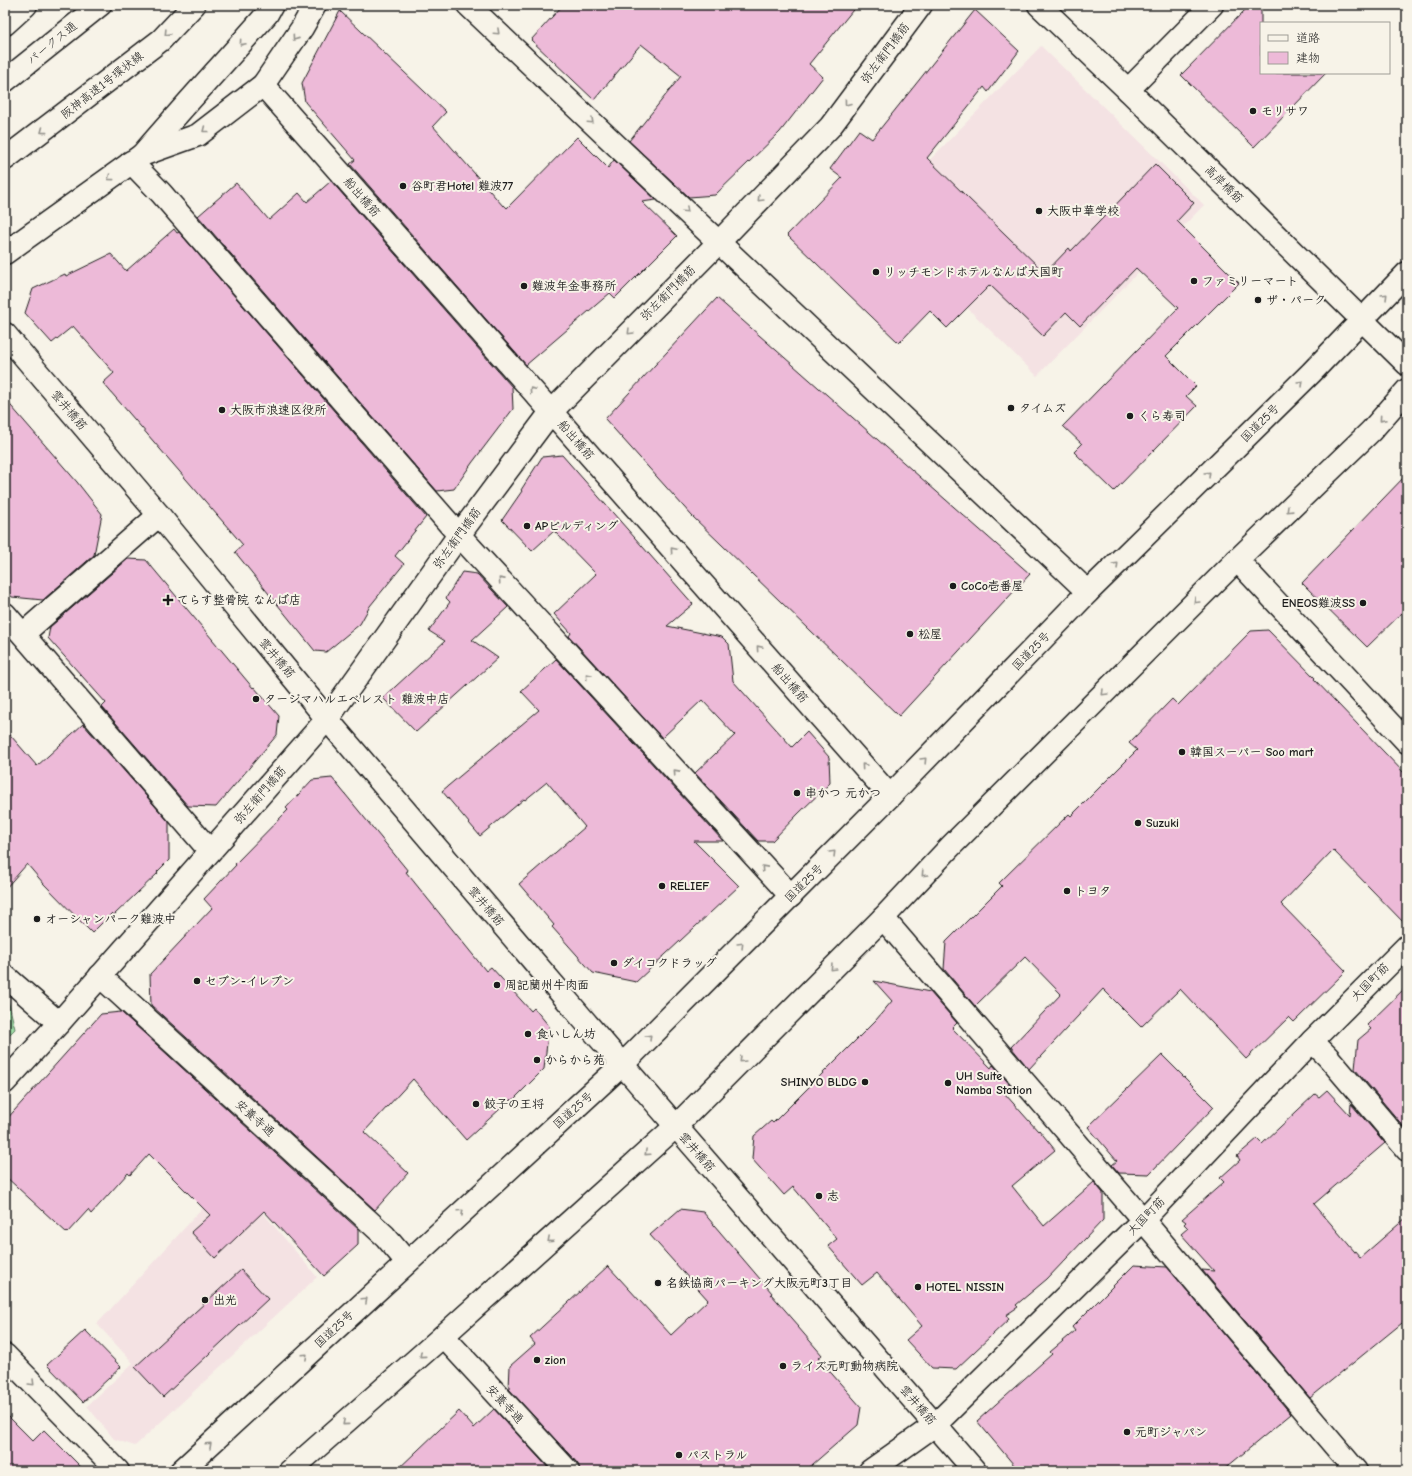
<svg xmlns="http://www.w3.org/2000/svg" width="1412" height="1476" font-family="'Comic Neue','Klee One',sans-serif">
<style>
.built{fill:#f4e2e3}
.green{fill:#9ddca5;stroke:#5c7c60}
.building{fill:#edbad8;stroke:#1c1c1c}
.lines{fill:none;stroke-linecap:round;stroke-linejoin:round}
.minor-casing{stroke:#1c1c1c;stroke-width:25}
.highway-casing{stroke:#1c1c1c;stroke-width:25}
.minor{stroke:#f7f3e8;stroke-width:22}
.highway{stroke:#f7f3e8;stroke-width:22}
.oneway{stroke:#94928c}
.poi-dot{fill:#1c1c1c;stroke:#f7f3e8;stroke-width:1.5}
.labels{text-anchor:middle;stroke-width:4;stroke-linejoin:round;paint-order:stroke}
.street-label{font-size:12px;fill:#1c1c1c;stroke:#f7f3e8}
.poi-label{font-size:12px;font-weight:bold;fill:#1c1c1c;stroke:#f7f3e8;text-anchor:start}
</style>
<rect width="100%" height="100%" fill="#f7f3e8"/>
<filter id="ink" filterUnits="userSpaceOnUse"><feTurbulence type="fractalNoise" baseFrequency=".025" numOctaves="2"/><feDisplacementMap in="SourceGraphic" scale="8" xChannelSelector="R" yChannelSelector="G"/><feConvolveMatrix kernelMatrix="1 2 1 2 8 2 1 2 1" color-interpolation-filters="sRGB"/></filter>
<g filter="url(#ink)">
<g class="built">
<path d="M1041 46 1204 205 1037 376 874 217Z"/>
<path d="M232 1176 317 1277 135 1446 114 1439 87 1406 133 1363 97 1324Z"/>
</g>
<path class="green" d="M5 997 8 1000 15 1029 5 1039Z"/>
<g class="building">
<path d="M563 5H857L809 64 823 77 780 132 715 195 689 197 629 141 681 76 641 44 594 100 531 40Z"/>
<path d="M1250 5H1261V73H1326L1254 147 1181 75Z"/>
<path d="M975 10 1019 51 988 92 984 87 927 158 1045 273 1069 248 1071 251 1155 164 1194 203 1177 221 1239 283 1166 356 1196 386 1186 396 1197 406 1114 491 1074 452 1082 444 1063 426 1178 308 1136 268 1080 326 1066 312 1043 336 990 285 947 328 930 311 899 343 787 235 842 178 830 169 859 130 872 139Z"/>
<path d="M340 11 446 112 433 126 503 206 504 205 507 208 577 137 608 168 614 160 656 200 642 202 677 236 615 298 610 293 526 365 350 164 355 160 305 102 302 83Z"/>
<path d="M331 181 512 387 513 409 472 463 454 489 437 491 198 216 236 183 256 206H257L269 220 299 193 307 202Z"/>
<path d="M174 229 177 233 179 232 426 517 395 556 404 564 370 606 360 624 326 652 315 651 235 552 243 545 103 383 114 373 73 326 52 343 25 313 33 289 65 274 66 276 111 254 126 271Z"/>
<path d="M717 298 1030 574 899 716 692 516 605 419Z"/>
<path d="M5 399 77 482 102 514 94 555 43 600 12 597 5 588Z"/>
<path d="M562 455 693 604 667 626 722 637 729 644 733 681 792 747 807 732 829 757 830 783 798 814 772 841H758L695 773 735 735 702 700 662 738 569 636 571 633 554 614 596 574 554 531 532 551 502 520 522 491 521 490 542 457Z"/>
<path d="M1407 474V608L1367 647 1302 583Z"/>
<path d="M128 559 146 560 253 688 254 687 279 716 277 735 216 807 188 806 102 707 106 703 48 638 50 627Z"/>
<path d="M462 572 477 574 508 607 472 640 498 658 416 732 383 698 445 641 429 631 450 602 446 598Z"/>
<path d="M1268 630 1315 678 1314 679 1407 776V926L1333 850 1281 904 1346 971 1294 1022 1289 1017 1246 1059 1180 989 1141 1027 1103 989 1029 1069 1011 1047 1061 994 1025 957 975 1006 944 969 946 942 1002 886 999 883 1069 814 1071 816 1137 750 1129 743 1172 699 1178 705 1251 631Z"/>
<path d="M556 659 723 841H694L739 886 636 982 593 973 552 927 554 925 519 884 585 827 547 782 525 800 524 799 480 836 442 791 539 710 521 691Z"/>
<path d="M83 724 169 822V860L157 872 158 873 114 915 112 913 92 933 44 884 27 864 5 889V729L37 766Z"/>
<path d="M332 778 408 871 406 872 486 971 491 967 531 1011 534 1008 549 1026 544 1069 512 1101 511 1099 466 1140 413 1079 364 1132 408 1173 375 1210 151 1005 150 974 212 908 204 899 236 865 235 864 288 810 286 808 312 780Z"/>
<path d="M874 981 930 992 957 1023 952 1028 991 1068 993 1065 1012 1087 1005 1094 1038 1131 1039 1130 1055 1150 1012 1186 1044 1226 1094 1182 1103 1193V1220L1047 1279 1016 1305 1018 1307 1006 1315 1009 1319 956 1369 932 1368 906 1340 922 1326 877 1273 862 1285 828 1246 837 1239 793 1187 784 1195 752 1159 754 1136 771 1121 773 1123 876 1020 892 1001Z"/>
<path d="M1407 986V1124L1404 1127 1355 1069 1358 1040 1371 1029 1367 1025Z"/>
<path d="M121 1012 358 1229V1245L324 1276 264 1211 215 1258 191 1232 210 1215 149 1154 130 1175 128 1173 91 1214 88 1210 67 1233 5 1176V1121L101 1014Z"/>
<path d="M1162 1055 1214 1107 1149 1174 1119 1173 1112 1165 1117 1161 1088 1127Z"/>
<path d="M1327 1090 1350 1115 1351 1104 1385 1143 1314 1204 1360 1258 1407 1217V1319L1310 1398 1202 1270 1214 1271 1181 1234 1188 1228 1184 1224 1186 1222 1182 1219 1224 1182 1220 1178 1240 1160 1237 1156 1257 1139 1262 1144 1315 1094 1319 1097Z"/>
<path d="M680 1209 703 1212 772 1293 771 1294 799 1326 798 1327 822 1355 818 1358 861 1407 858 1425 805 1471H580L577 1463 509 1389 510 1366 535 1344 530 1338 608 1266 671 1335 708 1300 650 1235Z"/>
<path d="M1134 1265 1167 1267 1291 1414 1222 1471H1019L977 1421 1052 1354 1050 1352 1075 1331 1072 1327Z"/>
<path d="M241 1270 268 1299 163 1397 135 1367Z"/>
<path d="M85 1330 121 1367 83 1402 47 1365Z"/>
<path d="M494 1409 551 1471H396L459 1411 474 1428Z"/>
<path d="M5 1413 33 1441 44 1430 85 1471H5Z"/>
</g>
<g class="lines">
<g class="minor-casing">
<g id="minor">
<path d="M468 5 1088 592"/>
<path d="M1039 5 1128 90 1407 364"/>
<path d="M5 24 26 5"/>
<path d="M5 81 100 5"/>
<path d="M263 85 890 796"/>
<path d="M1128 90 1212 5"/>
<path d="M131 162 161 193 459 535 791 896"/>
<path d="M5 253 142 155 198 135 263 85 302 28 315 5"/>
<path d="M5 334 159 515 327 719 582 1018 975 1471"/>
<path d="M1237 560 1407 742"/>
<path d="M5 614 210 851"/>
<path d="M23 634 159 515"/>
<path d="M883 918 1143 1220 1356 1471"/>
<path d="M5 976 59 1023"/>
<path d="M100 976 385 1236 407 1262"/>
<path d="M1312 1041 1328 1057 1407 1150"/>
<path d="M5 1082 59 1023 328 718 459 535 551 412 719 242 830 127 921 5"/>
<path d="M443 1336 568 1471"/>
<path d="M5 1355 118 1471"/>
<path d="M870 1471 935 1425 1143 1220 1312 1041 1407 946"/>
</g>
</g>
<g class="highway-casing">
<g id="highway">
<path d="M142 155C183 107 226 61 267 14L272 5"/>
<path d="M5 159 161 40 194 5"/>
<path d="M181 1471 622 1065 890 796 1088 592 1311 373 1407 273"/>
<path d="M290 1471 443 1336 675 1127 883 918 951 846 1237 560 1371 431 1407 390"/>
</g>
</g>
<use href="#minor" class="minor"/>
<use href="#highway" class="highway"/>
</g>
<defs><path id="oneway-chevron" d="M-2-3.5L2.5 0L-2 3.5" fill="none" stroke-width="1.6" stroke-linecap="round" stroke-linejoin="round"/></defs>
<g class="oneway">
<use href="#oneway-chevron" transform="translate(497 32) rotate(43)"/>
<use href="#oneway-chevron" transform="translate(167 33) rotate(134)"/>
<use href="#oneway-chevron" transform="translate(295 38) rotate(125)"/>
<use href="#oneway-chevron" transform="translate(242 43) rotate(131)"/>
<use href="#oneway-chevron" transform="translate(847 103) rotate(127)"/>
<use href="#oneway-chevron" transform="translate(591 121) rotate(43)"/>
<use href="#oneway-chevron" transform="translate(205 130) rotate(142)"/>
<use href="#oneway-chevron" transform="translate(43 131) rotate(143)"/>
<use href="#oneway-chevron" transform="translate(110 178) rotate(144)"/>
<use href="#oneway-chevron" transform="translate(760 199) rotate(134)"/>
<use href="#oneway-chevron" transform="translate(686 210) rotate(43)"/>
<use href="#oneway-chevron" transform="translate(1385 296) rotate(-45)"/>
<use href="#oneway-chevron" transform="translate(630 332) rotate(135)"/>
<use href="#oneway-chevron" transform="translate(1301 383) rotate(-45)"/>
<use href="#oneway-chevron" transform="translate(532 390) rotate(-131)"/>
<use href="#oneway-chevron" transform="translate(1382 419) rotate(131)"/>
<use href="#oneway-chevron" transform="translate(1208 474) rotate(-45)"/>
<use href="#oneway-chevron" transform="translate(1289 510) rotate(136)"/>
<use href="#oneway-chevron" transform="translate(673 550) rotate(-131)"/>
<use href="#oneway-chevron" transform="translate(1116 565) rotate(-45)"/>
<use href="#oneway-chevron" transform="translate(501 580) rotate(-132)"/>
<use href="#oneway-chevron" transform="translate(1196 601) rotate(135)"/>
<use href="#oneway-chevron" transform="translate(759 648) rotate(-131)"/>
<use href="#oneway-chevron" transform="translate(588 676) rotate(-132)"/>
<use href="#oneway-chevron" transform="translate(1104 693) rotate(135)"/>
<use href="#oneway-chevron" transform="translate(924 760) rotate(-46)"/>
<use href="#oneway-chevron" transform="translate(864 766) rotate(-131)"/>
<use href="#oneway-chevron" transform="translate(676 772) rotate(-132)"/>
<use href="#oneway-chevron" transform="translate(833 853) rotate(-45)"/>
<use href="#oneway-chevron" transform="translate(764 868) rotate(-132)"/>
<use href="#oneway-chevron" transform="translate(924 874) rotate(133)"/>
<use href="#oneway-chevron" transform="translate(741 945) rotate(-45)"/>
<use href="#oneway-chevron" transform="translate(833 968) rotate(135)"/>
<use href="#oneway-chevron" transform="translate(649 1037) rotate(-45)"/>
<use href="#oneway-chevron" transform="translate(742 1060) rotate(135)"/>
<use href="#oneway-chevron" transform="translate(647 1153) rotate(138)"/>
<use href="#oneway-chevron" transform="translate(461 1212) rotate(-43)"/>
<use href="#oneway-chevron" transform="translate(550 1240) rotate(138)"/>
<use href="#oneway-chevron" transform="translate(365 1300) rotate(-43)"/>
<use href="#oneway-chevron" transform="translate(422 1355) rotate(139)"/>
<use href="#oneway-chevron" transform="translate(305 1356) rotate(-43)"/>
<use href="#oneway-chevron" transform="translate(32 1383) rotate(45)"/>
<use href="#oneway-chevron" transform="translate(345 1423) rotate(139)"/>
<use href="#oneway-chevron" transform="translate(209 1445) rotate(-43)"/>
</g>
</g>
<g class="poi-dot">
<circle cx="1253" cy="111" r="4"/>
<circle cx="403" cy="186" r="4"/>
<circle cx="1039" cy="211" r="4"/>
<circle cx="876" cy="272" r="4"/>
<circle cx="1194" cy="281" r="4"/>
<circle cx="524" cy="286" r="4"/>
<circle cx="1258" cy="300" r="4"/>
<circle cx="1011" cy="408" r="4"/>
<circle cx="222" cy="410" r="4"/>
<circle cx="1130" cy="416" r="4"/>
<circle cx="527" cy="526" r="4"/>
<circle cx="953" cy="586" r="4"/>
<path d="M166 594h4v4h4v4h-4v4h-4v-4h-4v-4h4z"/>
<circle cx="1363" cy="603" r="4"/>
<circle cx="910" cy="634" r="4"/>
<circle cx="256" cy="699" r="4"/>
<circle cx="1182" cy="752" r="4"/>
<circle cx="797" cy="793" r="4"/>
<circle cx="1138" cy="823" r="4"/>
<circle cx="662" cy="886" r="4"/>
<circle cx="1067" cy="891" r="4"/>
<circle cx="37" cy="919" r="4"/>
<circle cx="614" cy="963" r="4"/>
<circle cx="197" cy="981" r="4"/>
<circle cx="497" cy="985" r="4"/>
<circle cx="528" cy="1034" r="4"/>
<circle cx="537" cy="1060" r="4"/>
<circle cx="865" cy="1082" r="4"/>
<circle cx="948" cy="1083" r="4"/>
<circle cx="476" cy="1104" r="4"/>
<circle cx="819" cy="1196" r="4"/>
<circle cx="658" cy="1283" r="4"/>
<circle cx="918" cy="1287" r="4"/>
<circle cx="205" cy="1300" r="4"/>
<circle cx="537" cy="1360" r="4"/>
<circle cx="783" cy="1366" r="4"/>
<circle cx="1127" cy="1432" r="4"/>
<circle cx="679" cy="1455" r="4"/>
</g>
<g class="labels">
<g class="street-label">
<text transform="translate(52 43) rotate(-39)" y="4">パークス通</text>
<text transform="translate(885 53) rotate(-53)" y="4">弥左衛門橋筋</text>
<text transform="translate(102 85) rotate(-38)" y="4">阪神高速1号環状線</text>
<text transform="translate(1224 184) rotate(44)" y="4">高岸橋筋</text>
<text transform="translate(362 197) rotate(49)" y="4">船出橋筋</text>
<text transform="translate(668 293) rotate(-45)" y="4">弥左衛門橋筋</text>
<text transform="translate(69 410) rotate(50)" y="4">雲井橋筋</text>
<text transform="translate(1260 423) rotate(-45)" y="4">国道25号</text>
<text transform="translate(576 440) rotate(49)" y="4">船出橋筋</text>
<text transform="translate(457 538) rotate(-54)" y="4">弥左衛門橋筋</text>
<text transform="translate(1031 651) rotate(-46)" y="4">国道25号</text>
<text transform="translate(277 658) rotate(50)" y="4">雲井橋筋</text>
<text transform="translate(790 683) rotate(49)" y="4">船出橋筋</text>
<text transform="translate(260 795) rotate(-49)" y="4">弥左衛門橋筋</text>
<text transform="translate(804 883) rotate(-45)" y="4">国道25号</text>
<text transform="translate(486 906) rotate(50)" y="4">雲井橋筋</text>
<text transform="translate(1370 982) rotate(-45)" y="4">大国町筋</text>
<text transform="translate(573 1110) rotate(-42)" y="4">国道25号</text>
<text transform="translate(255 1118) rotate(42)" y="4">安養寺通</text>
<text transform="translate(697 1152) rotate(49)" y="4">雲井橋筋</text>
<text transform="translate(1146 1216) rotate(-46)" y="4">大国町筋</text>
<text transform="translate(334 1329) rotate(-43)" y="4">国道25号</text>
<text transform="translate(505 1404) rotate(47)" y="4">安養寺通</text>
<text transform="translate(918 1405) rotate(49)" y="4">雲井橋筋</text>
</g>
<g class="poi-label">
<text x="1261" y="115">モリサワ</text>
<text x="411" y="190">谷町君Hotel 難波77</text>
<text x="1047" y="215">大阪中華学校</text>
<text x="884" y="276">リッチモンドホテルなんば大国町</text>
<text x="1202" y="285">ファミリーマート</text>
<text x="532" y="290">難波年金事務所</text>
<text x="1266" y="304">ザ・パーク</text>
<text x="1019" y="412">タイムズ</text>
<text x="230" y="414">大阪市浪速区役所</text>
<text x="1138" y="420">くら寿司</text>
<text x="535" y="530">APビルディング</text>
<text x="961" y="590">CoCo壱番屋</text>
<text x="177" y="604">てらす整骨院 なんば店</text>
<text x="1355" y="607" text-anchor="end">ENEOS難波SS</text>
<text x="918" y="638">松屋</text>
<text x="264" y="703">タージマハルエベレスト 難波中店</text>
<text x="1190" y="756">韓国スーパー Soo mart</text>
<text x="805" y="797">串かつ 元かつ</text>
<text x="1146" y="827">Suzuki</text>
<text x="670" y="890">RELIEF</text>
<text x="1075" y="895">トヨタ</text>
<text x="45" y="923">オーシャンパーク難波中</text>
<text x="622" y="967">ダイコクドラッグ</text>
<text x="205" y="985">セブン-イレブン</text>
<text x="505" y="989">周記蘭州牛肉面</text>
<text x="536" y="1038">食いしん坊</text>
<text x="545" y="1064">からから苑</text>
<text x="956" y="1080">UH Suite<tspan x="956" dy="14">Namba Station</tspan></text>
<text x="857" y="1086" text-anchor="end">SHINYO BLDG</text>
<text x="484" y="1108">餃子の王将</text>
<text x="827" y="1200">志</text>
<text x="666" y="1287">名鉄協商パーキング大阪元町3丁目</text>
<text x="926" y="1291">HOTEL NISSIN</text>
<text x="213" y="1304">出光</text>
<text x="545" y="1364">zion</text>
<text x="791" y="1370">ライズ元町動物病院</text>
<text x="1135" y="1436">元町ジャパン</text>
<text x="687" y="1459">パストラル</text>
</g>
</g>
<rect width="1412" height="1476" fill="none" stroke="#f7f3e8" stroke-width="20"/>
<rect x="10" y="10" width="1392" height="1456" fill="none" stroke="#1c1c1c" stroke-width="1.5" filter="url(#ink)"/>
<rect x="1260" y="22" width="130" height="52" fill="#f7f3e8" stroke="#9f9d96"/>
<rect x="1268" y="35" width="20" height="6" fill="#f7f3e8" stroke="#9f9d96"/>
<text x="1296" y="42" font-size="12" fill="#1c1c1c">道路</text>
<rect x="1268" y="52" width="20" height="12" fill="#edbad8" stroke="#9f9d96"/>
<text x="1296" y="62" font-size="12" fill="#1c1c1c">建物</text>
</svg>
